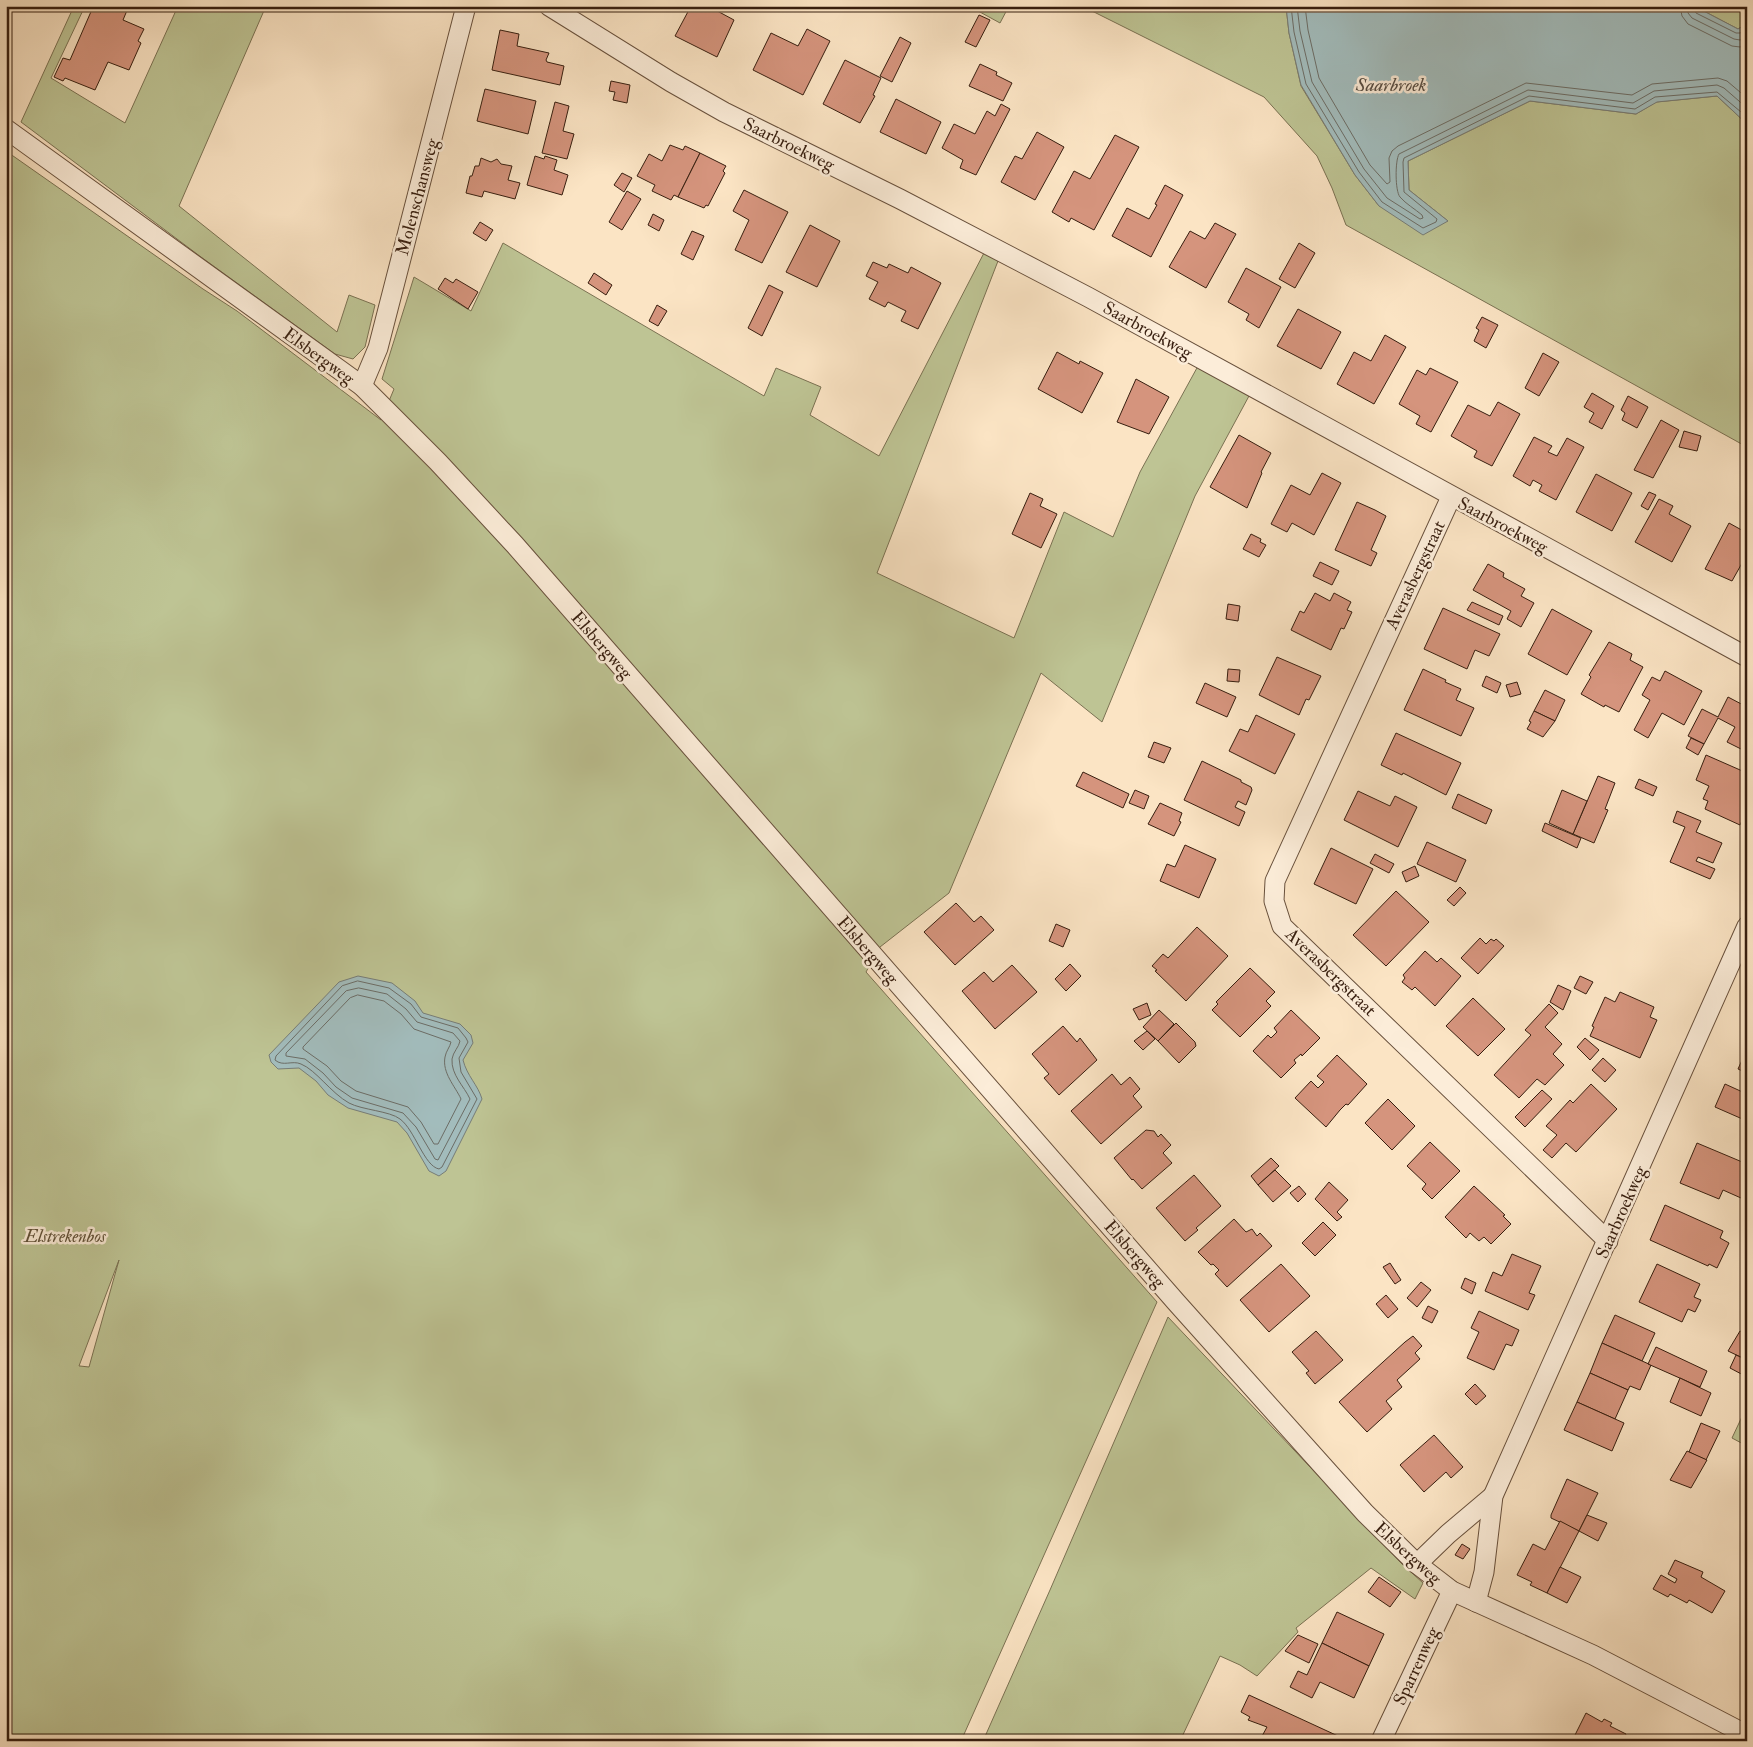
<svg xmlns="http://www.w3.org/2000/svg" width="1753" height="1747" font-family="'IM FELL Double Pica',serif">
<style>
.green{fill:#bec494;stroke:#7a7152;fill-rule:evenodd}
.water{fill:#a2bcbc;stroke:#777d77}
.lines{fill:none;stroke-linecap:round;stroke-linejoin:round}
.shore{stroke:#6c6d66;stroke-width:1}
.building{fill:#d5947d;stroke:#371e0f}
.street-casing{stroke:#68503c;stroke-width:21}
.street{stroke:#fcedd9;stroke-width:19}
.labels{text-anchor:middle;stroke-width:5;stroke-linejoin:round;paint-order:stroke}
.street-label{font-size:18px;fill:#371e0f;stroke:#fcedd9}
.park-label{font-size:18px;font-style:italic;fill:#605037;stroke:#fcedd9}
.water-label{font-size:19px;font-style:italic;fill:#574d43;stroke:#fcedd9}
</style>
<rect width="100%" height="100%" fill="#fbe4c4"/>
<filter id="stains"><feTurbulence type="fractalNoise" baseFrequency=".004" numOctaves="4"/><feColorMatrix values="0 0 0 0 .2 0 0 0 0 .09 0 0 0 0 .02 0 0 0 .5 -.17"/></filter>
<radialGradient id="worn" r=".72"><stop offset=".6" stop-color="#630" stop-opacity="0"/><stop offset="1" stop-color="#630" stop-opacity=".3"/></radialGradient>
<g class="green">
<path d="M74 6H85L51 78 125 123 178 6H266L179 206 337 332 349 295 375 305 365 347 353 359 335 354 201 257 21 122Z"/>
<path d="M969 6H1009L1000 23Z"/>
<path d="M1082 6H1286L1289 33 1301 86 1355 175 1379 206 1448 221 1409 190 1408 161 1530 101 1636 114 1656 102 1717 96 1747 124V447L1346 225 1332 188 1317 156 1264 97Z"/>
<path d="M1694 6H1747V24L1738 29Z"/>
<path d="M6 151 203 289 237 311 381 420 394 389 382 379 414 277 471 311 503 243 764 396 776 368 821 387 810 415 879 456 985 251 998 261 877 573 1014 638 1064 512 1113 537 1140 472 1198 366 1249 396 1195 496 1102 722 1041 673 949 893 880 947 866 972 1157 1302 961 1741H6ZM119 1260 89 1367 80 1366H79Z"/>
<path d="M1168 1317 1401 1563 1423 1583 1415 1599 1371 1568 1296 1628 1298 1632 1257 1676 1240 1665 1220 1656 1180 1741H983L1050 1590Z"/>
<path d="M1747 1406V1446L1732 1438Z"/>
</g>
<g class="water">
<path d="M1286 6H1694L1738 29 1747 24V124L1717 96 1657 102 1636 114 1530 101 1408 161 1409 190 1448 221 1423 235 1379 206 1355 175 1301 85 1289 33Z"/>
<path d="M358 976 392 983 415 1001 423 1013 460 1024 471 1035 473 1043 463 1060C467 1076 478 1085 482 1099L446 1171 439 1176 429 1171 407 1133 397 1122 348 1108 328 1095 316 1081 299 1068 278 1069 271 1062 269 1055 339 982Z"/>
</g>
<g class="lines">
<g class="shore">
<path d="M1291 6 1294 32 1306 84 1359 172 1382 202 1423 228 1436 222 1437 219 1404 192 1403 162 1404 158 1529 96 1635 109 1655 97 1717 92 1747 117"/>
<path d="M1297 6 1300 31 1312 82 1364 169 1387 198 1420 219 1423 218 1422 215C1415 209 1406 204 1400 197 1395 191 1395 161 1399 154L1528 90 1633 103 1654 91 1717 85 1724 88 1747 108"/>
<path d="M1305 6 1308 30 1319 78 1370 165 1387 184 1390 182 1389 158 1392 151 1398 146 1526 83 1632 95 1652 84 1718 78 1727 81 1747 98"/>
<path d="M1680 6 1682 16 1688 24 1732 46 1740 47 1747 45"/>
<path d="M1687 6 1688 13 1692 18 1734 39 1740 40 1747 37"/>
<path d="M1693 6 1696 13 1736 33H1740L1747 30"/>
<path d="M358 981 389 988 411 1004 421 1017 458 1028 466 1038 468 1042 459 1058 461 1072 477 1099 442 1167 439 1169C424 1166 415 1130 400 1119 390 1111 362 1110 349 1103 331 1093 316 1070 301 1064 292 1060 283 1067 275 1060L276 1056 342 986Z"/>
<path d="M359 988 387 994 406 1009 417 1022 453 1033 460 1041C459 1047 453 1052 452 1059 451 1075 464 1086 470 1099L438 1160 435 1159 416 1127 403 1113 352 1098 336 1087 323 1073 305 1059 286 1056V1053L346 991Z"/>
<path d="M358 995 384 1001 401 1014 414 1029 451 1042C450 1047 446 1051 445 1057 442 1073 455 1086 461 1099L438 1144H434L421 1122 408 1107 356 1091 341 1081 327 1066 303 1049V1047L350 998Z"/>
</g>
</g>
<g class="building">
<path d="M96 6H124L128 8 123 20 144 29 138 41 141 43 129 70 108 62 95 90 65 78 63 81 54 77 63 58 70 60 93 7 95 8Z"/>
<path d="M691 6H708L734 20 717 57 675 36Z"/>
<path d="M979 15 990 20 976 47 965 42Z"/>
<path d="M807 29 830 41 803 95 753 70 771 33 798 46Z"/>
<path d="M500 30 519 34 517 46 549 53 546 60 547 62 564 66 560 85 492 70Z"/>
<path d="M900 37 911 43 892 82 880 76Z"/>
<path d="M845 60 881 78 873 95 875 96 860 123 823 104Z"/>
<path d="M980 64 997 72 996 75 1012 83 1003 101 969 86Z"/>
<path d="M611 81 630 85 627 103 613 100 615 92 609 91Z"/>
<path d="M485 89 536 101 528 134 477 121Z"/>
<path d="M896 99 941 122 926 154 880 132Z"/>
<path d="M555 102 569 106 563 131 574 134 567 159 542 153Z"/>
<path d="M1001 104 1010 109 976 175 960 168 963 160 942 148 954 124 975 134 987 111 995 116Z"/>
<path d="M1037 132 1064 147 1035 200 1001 182 1015 156 1022 159Z"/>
<path d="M1115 135 1139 147 1094 230 1071 218 1069 222 1052 212 1074 171 1090 179Z"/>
<path d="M670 145 683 150 685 146 700 153 678 197 674 195 671 200 652 191 655 185 637 176 649 154 662 161Z"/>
<path d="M700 153 726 166 723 171 725 173 708 206 706 205 704 208 678 197Z"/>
<path d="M535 156 544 159 545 156 557 160 554 170 568 175 562 195 527 185Z"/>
<path d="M481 158 491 162 497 159 501 164 512 166 508 180 520 183 515 199 484 191 482 197 466 193 470 176H472L475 166H479Z"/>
<path d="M622 173 632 178 624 192 614 185Z"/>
<path d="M1165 185 1183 195 1151 257 1112 236 1127 208 1149 219 1157 205 1155 204Z"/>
<path d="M744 190 788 212 762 263 735 250 749 220 733 211Z"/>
<path d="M627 191 641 199 622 230 609 222Z"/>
<path d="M653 214 664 220 659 231 648 225Z"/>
<path d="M480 222 493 230 486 241 473 233Z"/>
<path d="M1215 223 1236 234 1206 288 1169 267 1190 231 1205 239Z"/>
<path d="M810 225 840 241 817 287 786 272Z"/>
<path d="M692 231 704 236 693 260 681 254Z"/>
<path d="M1299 243 1315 253 1295 288 1279 279Z"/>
<path d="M873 262 887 268 889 264 908 273 911 267 941 283 918 329 901 321 906 311 888 302 885 307 869 299 878 282 866 276Z"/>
<path d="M1246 268 1281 287 1259 328 1246 320 1249 314 1228 302Z"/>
<path d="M594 273 612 285 606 295 588 283Z"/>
<path d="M445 278 453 283 456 279 478 292 468 309 438 289Z"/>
<path d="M769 285 783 292 762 336 748 328Z"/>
<path d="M657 305 667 311 658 326 649 321Z"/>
<path d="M1298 309 1341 332 1321 369 1277 346Z"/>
<path d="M1482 317 1498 325 1486 348 1474 341 1479 330 1476 328Z"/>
<path d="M1385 335 1406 347 1374 404 1337 384 1354 352 1371 361Z"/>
<path d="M1057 352 1079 364 1080 361 1103 373 1082 413 1038 389Z"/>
<path d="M1543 353 1559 362 1539 396 1525 388Z"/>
<path d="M1430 368 1458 382 1431 432 1416 424 1420 416 1399 404 1417 370 1426 375Z"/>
<path d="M1136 379 1169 397 1149 434 1117 422Z"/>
<path d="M1592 393 1614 406 1602 429 1589 422 1594 413 1584 407Z"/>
<path d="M1628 396 1648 407 1637 428 1622 420 1625 413 1621 410Z"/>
<path d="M1498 402 1520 414 1492 466 1474 457 1477 451 1451 436 1468 405 1490 416Z"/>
<path d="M1661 420 1679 430 1653 478 1634 470Z"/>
<path d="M1684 431 1701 436 1697 451 1679 447Z"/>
<path d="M1239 435 1271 453 1261 472 1262 473 1247 508 1210 487Z"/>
<path d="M1534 437 1552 446 1548 452 1557 456 1567 438 1584 447 1556 500 1539 491 1542 485 1533 480 1530 486 1513 476Z"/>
<path d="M1322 473 1341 483 1314 535 1292 523 1287 532 1271 524 1291 485 1310 495Z"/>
<path d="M1596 474 1632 493 1612 531 1576 512Z"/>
<path d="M1649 492 1656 495 1648 510 1641 506Z"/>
<path d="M1030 493 1043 499 1040 506 1057 514 1041 548 1012 534Z"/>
<path d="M1659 499 1673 506 1669 514 1691 526 1672 562 1635 542Z"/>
<path d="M1357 502 1375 510 1386 516 1371 550 1377 553 1371 566 1335 550Z"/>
<path d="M1729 523 1747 533V557L1746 556 1732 581 1705 569Z"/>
<path d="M1251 534 1261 539 1260 542 1266 545 1259 557 1243 549Z"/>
<path d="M1320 562 1339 571 1332 585 1313 576Z"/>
<path d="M1488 564 1504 573 1503 577 1525 589 1521 596 1534 603 1521 627 1507 619 1511 611 1473 590Z"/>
<path d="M1315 593 1330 601 1334 593 1351 602 1347 610 1352 612 1344 629 1341 628 1331 650 1291 630 1300 611 1304 613Z"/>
<path d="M1472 602 1503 616 1499 625 1467 610Z"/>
<path d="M1228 604 1240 606 1238 621 1226 619Z"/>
<path d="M1443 608 1500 634 1489 656 1475 650 1467 669 1424 649Z"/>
<path d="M1552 609 1592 631 1567 675 1528 654Z"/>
<path d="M1609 642 1632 654 1630 660 1643 667 1619 712 1605 705 1604 707 1581 694 1591 677 1589 675Z"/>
<path d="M1277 657 1321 676 1309 700 1306 699 1299 715 1259 695Z"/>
<path d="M1228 669 1240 670 1239 682 1227 681Z"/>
<path d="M1423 669 1446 680 1445 682 1461 689 1456 700 1474 708 1461 736 1404 710Z"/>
<path d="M1665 671 1702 691 1684 725 1662 713 1648 738 1634 730 1650 700 1642 695 1652 677 1660 681Z"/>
<path d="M1486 676 1501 683 1497 693 1482 686Z"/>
<path d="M1517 682 1521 694 1510 697 1506 685Z"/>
<path d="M1205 683 1236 697 1227 717 1196 703Z"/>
<path d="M1545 690 1565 700 1555 721 1534 711Z"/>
<path d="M1728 697 1747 707V758L1744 757 1747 752 1727 742 1735 727 1718 718 1704 744 1688 736 1702 709 1718 717Z"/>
<path d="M1534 711 1555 721 1543 737 1527 729 1531 722 1529 721Z"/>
<path d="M1256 715 1295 734 1275 774 1229 751 1240 729 1248 732Z"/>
<path d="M1396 733 1461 763 1446 795 1403 773 1402 775 1381 765Z"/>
<path d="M1691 738 1704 744 1698 755 1686 748Z"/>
<path d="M1154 742 1171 748 1164 763 1148 757Z"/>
<path d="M1706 755 1747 773V809L1740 825 1705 809 1708 801 1703 799 1709 786 1696 780Z"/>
<path d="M1202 761 1241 780V782L1251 787 1252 790 1246 805 1238 801 1235 807 1245 812 1239 826 1184 800Z"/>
<path d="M1083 772 1129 794 1123 808 1076 786Z"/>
<path d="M1598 776 1615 783 1605 809 1608 810 1594 843 1573 834Z"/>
<path d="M1639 779 1657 787 1653 796 1635 788Z"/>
<path d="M1135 790 1149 796 1144 809 1129 803Z"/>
<path d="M1562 790 1587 801 1573 834 1549 823Z"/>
<path d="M1358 791 1390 806 1395 796 1417 807 1398 847 1344 820Z"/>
<path d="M1458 794 1492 810 1486 824 1452 808Z"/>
<path d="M1160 803 1182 813 1179 821 1181 822 1174 836 1148 824Z"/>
<path d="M1677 811 1701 821 1696 832 1722 843 1713 863 1698 857 1696 861 1715 869 1710 879 1670 862 1685 827 1673 822Z"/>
<path d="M1545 823 1581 838 1577 848 1542 831Z"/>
<path d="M1427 842 1466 860 1456 882 1417 864Z"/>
<path d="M1185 845 1216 859 1199 898 1160 881 1167 864 1175 867Z"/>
<path d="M1331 848 1373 869 1356 904 1314 884Z"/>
<path d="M1375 854 1394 864 1389 873 1370 863Z"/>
<path d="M1415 866 1419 876 1406 882 1402 872Z"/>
<path d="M1460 887 1466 893 1454 906 1447 900Z"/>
<path d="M1396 891 1429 922 1386 966 1353 935Z"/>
<path d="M956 903 974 922 981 916 994 930 955 965 924 932Z"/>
<path d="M1056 924 1070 930 1063 947 1049 941Z"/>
<path d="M1197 927 1228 956 1186 1001 1155 971 1157 970 1152 966 1163 954 1168 958Z"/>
<path d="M1480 938 1486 944 1491 939 1494 941 1496 939 1504 946 1478 974 1461 958Z"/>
<path d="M1425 951 1437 962 1441 958 1461 976 1435 1006 1415 987 1412 990 1402 982 1405 978 1403 975Z"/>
<path d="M1070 964 1081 976 1066 991 1055 979Z"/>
<path d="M1012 965 1037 992 995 1029 962 991 984 972 993 982Z"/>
<path d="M1250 968 1275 992 1266 1001 1271 1006 1240 1037 1212 1010 1218 1004 1216 1002Z"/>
<path d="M1580 976 1593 982 1586 994 1574 988Z"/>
<path d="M1558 985 1571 991 1563 1010 1550 1002Z"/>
<path d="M1620 992 1654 1007 1650 1017 1657 1020 1640 1058 1590 1036 1594 1027 1592 1026 1605 997 1615 1002Z"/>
<path d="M1473 998 1505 1029 1478 1056 1446 1026Z"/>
<path d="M1147 1003 1151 1015 1139 1020 1133 1009Z"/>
<path d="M1549 1004 1558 1013 1545 1027 1562 1044 1553 1054 1564 1065 1545 1085 1537 1079 1519 1098 1494 1075 1531 1035 1525 1030Z"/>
<path d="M1159 1010 1174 1024 1158 1041 1143 1027Z"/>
<path d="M1291 1010 1320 1038 1302 1056 1301 1054 1294 1060 1296 1063 1281 1078 1253 1051 1268 1035 1271 1038 1277 1032 1274 1028Z"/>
<path d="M1176 1023 1195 1042 1196 1046 1179 1063 1158 1041Z"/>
<path d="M1063 1026 1077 1042 1080 1038 1097 1060 1059 1095 1044 1078 1049 1074 1032 1054Z"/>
<path d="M1147 1031 1155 1039 1143 1050 1134 1041Z"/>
<path d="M1585 1038 1599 1050 1590 1060 1577 1047Z"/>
<path d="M1747 1049V1073L1738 1069Z"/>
<path d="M1337 1055 1367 1084 1348 1105 1346 1104 1340 1110 1326 1127 1295 1098 1311 1081 1318 1088 1324 1082 1317 1076Z"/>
<path d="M1603 1058 1616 1070 1605 1082 1592 1070Z"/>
<path d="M1112 1074 1121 1085 1130 1077 1140 1089 1133 1096 1142 1107 1101 1144 1071 1111Z"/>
<path d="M1591 1084 1617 1109 1576 1152 1566 1143 1552 1158 1543 1150 1557 1135 1546 1126 1570 1100 1573 1103Z"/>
<path d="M1725 1084 1747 1094V1121L1715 1107Z"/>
<path d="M1542 1090 1552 1099 1525 1127 1515 1117Z"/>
<path d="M1388 1099 1415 1126 1392 1150 1365 1123Z"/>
<path d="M1146 1130 1154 1131 1158 1137 1161 1134 1171 1145 1163 1153 1172 1163 1142 1189 1133 1179 1132 1180 1114 1158Z"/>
<path d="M1430 1142 1460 1171 1432 1199 1422 1189 1426 1184 1407 1166Z"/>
<path d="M1697 1143 1747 1164V1185L1741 1198 1723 1190 1719 1199 1680 1183Z"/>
<path d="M1271 1158 1279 1166 1258 1185 1251 1176Z"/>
<path d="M1275 1170 1291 1186 1273 1202 1258 1185Z"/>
<path d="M1194 1175 1221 1206 1196 1228 1198 1230 1185 1241 1156 1208Z"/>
<path d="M1329 1182 1348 1200 1337 1212 1342 1217 1337 1221 1315 1199Z"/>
<path d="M1299 1186 1306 1194 1298 1202 1290 1193Z"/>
<path d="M1474 1186 1505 1215 1503 1216 1511 1224 1491 1244 1484 1237 1479 1241 1470 1233 1466 1238 1445 1217Z"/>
<path d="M1665 1205 1723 1231 1720 1238 1729 1243 1717 1268 1709 1264 1708 1266 1650 1240Z"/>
<path d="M1234 1219 1246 1232 1252 1229 1257 1236 1260 1233 1272 1246 1227 1287 1215 1274 1219 1270 1213 1264 1211 1265 1198 1252Z"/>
<path d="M1323 1222 1336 1235 1315 1256 1302 1243Z"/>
<path d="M1512 1254 1541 1266 1529 1293 1535 1295 1528 1310 1485 1291 1493 1272 1502 1276Z"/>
<path d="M1390 1263 1401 1280 1395 1284 1383 1267Z"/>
<path d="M1281 1264 1310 1296 1269 1332 1240 1300Z"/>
<path d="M1657 1264 1700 1284 1694 1297 1701 1300 1695 1312 1688 1309 1682 1322 1639 1302Z"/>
<path d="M1465 1278 1476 1283 1472 1294 1461 1288Z"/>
<path d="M1421 1282 1431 1290 1417 1307 1407 1298Z"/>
<path d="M1386 1295 1398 1309 1388 1318 1376 1304Z"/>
<path d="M1428 1306 1438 1311 1432 1323 1422 1318Z"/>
<path d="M1479 1311 1519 1330 1512 1346 1506 1344 1494 1370 1467 1358 1479 1332 1471 1328Z"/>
<path d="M1615 1315 1655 1333 1642 1361 1602 1343Z"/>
<path d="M1316 1331 1343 1360 1315 1384 1306 1373 1309 1371 1292 1352Z"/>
<path d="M1740 1331 1747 1334V1360L1728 1351Z"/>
<path d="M1413 1336 1422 1346 1415 1353 1420 1359 1397 1380 1402 1387 1386 1401 1392 1409 1367 1432 1339 1402 1405 1342Z"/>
<path d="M1602 1343 1651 1365 1640 1390 1630 1386 1628 1390 1590 1373Z"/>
<path d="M1656 1347 1707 1371 1700 1387 1648 1364Z"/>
<path d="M1736 1355 1747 1360V1377L1730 1368Z"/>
<path d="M1590 1373 1628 1390 1615 1419 1577 1402Z"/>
<path d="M1680 1378 1711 1393 1701 1416 1670 1402Z"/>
<path d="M1475 1384 1486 1396 1476 1405 1465 1394Z"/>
<path d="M1577 1402 1624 1423 1612 1451 1564 1430Z"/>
<path d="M1701 1423 1720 1431 1706 1460 1689 1452Z"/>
<path d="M1434 1435 1463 1467 1451 1478 1446 1472 1424 1492 1400 1465Z"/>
<path d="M1687 1451 1707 1460 1691 1488 1670 1480Z"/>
<path d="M1567 1479 1598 1493 1579 1531 1551 1518V1515Z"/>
<path d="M1587 1515 1607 1523 1598 1541 1579 1531Z"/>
<path d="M1560 1521 1579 1531 1547 1593 1530 1585 1532 1582 1517 1575 1533 1544 1545 1550Z"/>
<path d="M1462 1544 1470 1549 1463 1559 1455 1555Z"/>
<path d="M1675 1560 1703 1572 1701 1577 1725 1591 1712 1613 1689 1600 1687 1603 1670 1594 1668 1597 1653 1589 1661 1575 1675 1583 1677 1579 1668 1574Z"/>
<path d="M1560 1567 1581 1577 1567 1603 1547 1593Z"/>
<path d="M1379 1577 1401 1592 1390 1607 1368 1592Z"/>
<path d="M1337 1612 1384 1634 1369 1666 1322 1643Z"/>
<path d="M1298 1635 1318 1644 1309 1663 1285 1651Z"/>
<path d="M1322 1643 1369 1666 1354 1698 1320 1682 1312 1698 1290 1687 1298 1671 1307 1675Z"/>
<path d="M1249 1695 1338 1736 1336 1741H1267L1261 1738 1267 1727 1248 1720 1250 1717 1241 1712Z"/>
<path d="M1586 1713 1602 1722 1604 1719 1612 1723 1610 1726 1626 1734 1623 1741H1572Z"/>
</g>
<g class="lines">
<g class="street-casing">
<g id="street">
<path d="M549 6 671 82 724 112 900 199 1088 297 1747 657"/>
<path d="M6 129 362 386 438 462 515 545 1176 1302 1365 1513 1417 1564 1452 1591 1593 1655 1747 1735"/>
<path d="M362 386 378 348 466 6"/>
<path d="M1451 497 1275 881 1274 901 1282 926 1608 1241"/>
<path d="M1417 1564 1448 1534 1493 1496"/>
<path d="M1476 1602 1484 1572 1493 1496 1747 926"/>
<path d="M1381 1741 1452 1591"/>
</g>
</g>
<use href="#street" class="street"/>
</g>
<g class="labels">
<g class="street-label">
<text transform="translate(789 144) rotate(26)" y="6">Saarbroekweg</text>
<text transform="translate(417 197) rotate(-75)" y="6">Molenschansweg</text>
<text transform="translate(1148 330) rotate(29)" y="6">Saarbroekweg</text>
<text transform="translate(319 356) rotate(36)" y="6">Elsbergweg</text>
<text transform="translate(1503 525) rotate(28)" y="6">Saarbroekweg</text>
<text transform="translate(1415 575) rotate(-65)" y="6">Averasbergstraat</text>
<text transform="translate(602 645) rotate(49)" y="6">Elsbergweg</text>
<text transform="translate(868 950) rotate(49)" y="6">Elsbergweg</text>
<text transform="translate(1331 972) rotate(44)" y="6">Averasbergstraat</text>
<text transform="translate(1621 1212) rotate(-66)" y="6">Saarbroekweg</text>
<text transform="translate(1135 1254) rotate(49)" y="6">Elsbergweg</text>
<text transform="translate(1408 1553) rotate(42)" y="6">Elsbergweg</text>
<text transform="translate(1416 1666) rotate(-65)" y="6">Sparrenweg</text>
</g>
<g class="park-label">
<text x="65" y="1242">Elstrekenbos</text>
</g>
<g class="water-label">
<text x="1391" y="91">Saarbroek</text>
</g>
</g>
<rect width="1753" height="1747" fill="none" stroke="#fbe4c4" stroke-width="25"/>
<rect x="8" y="8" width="1738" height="1732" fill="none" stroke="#371e0f" stroke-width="2.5"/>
<rect x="12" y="12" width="1728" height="1722" fill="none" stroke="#371e0f"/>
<rect width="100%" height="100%" filter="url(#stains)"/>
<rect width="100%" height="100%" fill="url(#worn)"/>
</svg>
